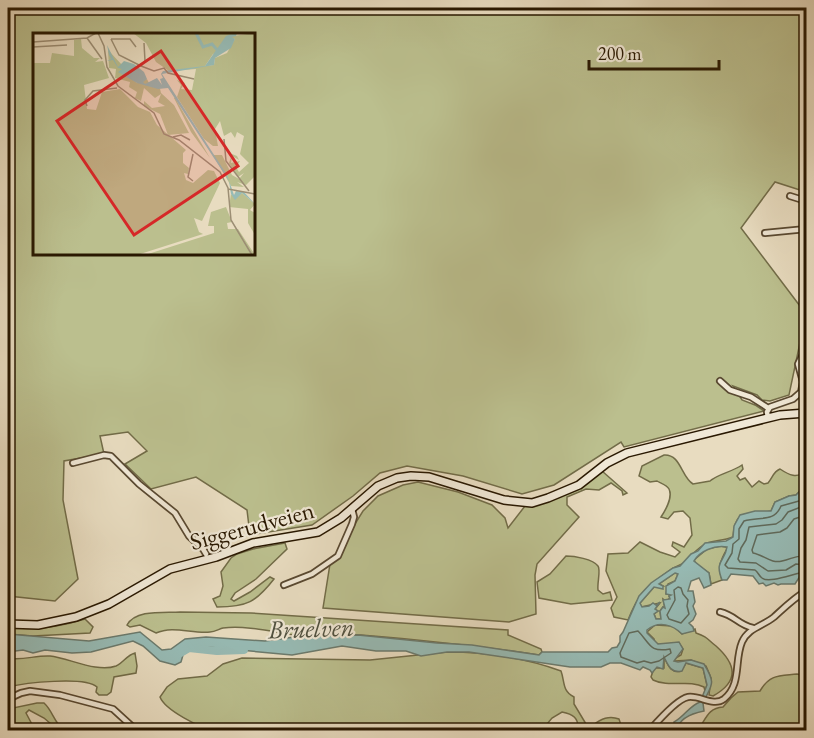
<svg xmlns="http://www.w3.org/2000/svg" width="814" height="738" font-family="'EB Garamond',serif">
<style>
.green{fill:#bbbf8e;stroke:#726c48;stroke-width:1.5;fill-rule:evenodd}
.water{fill:#97bbb5;stroke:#6b7a6d;stroke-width:1.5;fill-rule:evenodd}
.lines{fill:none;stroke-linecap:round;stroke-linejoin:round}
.shore{stroke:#606a5b;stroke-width:1.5}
.river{stroke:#97bbb5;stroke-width:8}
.minor-casing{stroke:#594931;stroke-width:8}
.secondary-casing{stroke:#291801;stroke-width:10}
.minor{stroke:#f0e8d6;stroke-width:4.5}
.secondary{stroke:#f0e8d6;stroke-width:7}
.labels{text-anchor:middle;stroke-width:4.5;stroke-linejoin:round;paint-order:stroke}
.street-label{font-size:24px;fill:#291801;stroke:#f0e8d6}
.water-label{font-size:26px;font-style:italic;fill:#505140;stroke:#f0e8d6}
.inset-river{fill:none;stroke:#97bbb5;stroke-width:3}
.inset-road{fill:none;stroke:#9c8e74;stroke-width:1.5}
.view{fill:#d62828;fill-opacity:0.15;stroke:#d62828;stroke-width:3}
.inset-edge{fill:none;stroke:#291801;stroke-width:3}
</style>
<rect width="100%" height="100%" fill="#e8dcc0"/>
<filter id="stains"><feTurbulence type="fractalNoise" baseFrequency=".00333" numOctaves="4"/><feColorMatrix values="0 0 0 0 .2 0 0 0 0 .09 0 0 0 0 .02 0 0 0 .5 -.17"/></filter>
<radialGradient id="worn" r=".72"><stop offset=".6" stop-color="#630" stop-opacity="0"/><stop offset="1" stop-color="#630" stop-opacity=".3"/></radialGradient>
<g class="green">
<path d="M8 8H806V192L775 182 741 228 806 314 789 395 770 401 762 400 757 395 733 386 742 400 755 405 764 411 624 447 621 442 554 485 522 494 463 476 407 466 380 473 353 496 312 525 250 535 247 510 196 477 151 489 125 464 147 451 128 432 100 436 104 454 64 461 63 500 78 579 55 601 8 596ZM34 34H254V254H34Z"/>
<path d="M664 455C681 454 681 477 693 484L710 481C718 474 732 472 742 465L743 469 737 476 740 480 745 478 752 487 759 481 764 484 768 483C773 477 773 472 780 469 789 475 797 479 806 471V491H800L796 495 789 496 775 502 771 511C751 516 735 505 733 537 723 541 716 540 707 543 703 544 689 557 686 561 681 566 675 566 670 570 646 587 639 592 628 620L614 617 611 608 617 597 606 571 608 554 628 553 640 542 660 552 675 557 680 552 672 546 673 542 684 547 692 535 690 518 683 511 674 512 668 519 661 517C665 511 673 497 669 489 667 485 660 483 657 481L650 482 639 476 642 466Z"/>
<path d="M602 471 627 493 623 495 622 491 611 483 599 490 586 489 567 497V505L579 517 537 564 535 575 536 614 509 622 323 608 330 564 363 511 378 496 403 485 418 482 458 492 492 505 505 518 508 528 525 506C554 503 579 489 602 471Z"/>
<path d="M285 543 287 549 256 579 235 593 231 599 234 601 250 592 270 577 274 579C256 602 247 607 217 607L213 599 220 596 223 586 221 572 231 558 237 554 253 549Z"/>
<path d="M720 546 726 547 727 549C720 561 718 567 722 580L711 584 709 573 696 564 694 560 707 549Z"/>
<path d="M566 556C574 556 593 559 598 566 601 570 597 583 598 590L603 594 610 592 612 600 571 604 539 598 537 582 550 574Z"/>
<path d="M675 573 678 574 675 581 668 584 666 594 671 595 669 596 670 598 666 601 663 599 665 608 663 607 660 611 661 619H656L654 614 658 611 655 609 660 603 641 607 640 603 654 587 663 586 659 584Z"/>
<path d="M180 612 251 613 508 630V635L541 649 542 652 539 655C480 646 421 640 361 635 341 634 321 638 301 636 276 633 249 625 223 628 219 629 215 632 210 632 192 634 173 625 156 633L140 625 130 627 127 625C136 609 164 613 180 612Z"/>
<path d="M85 619 93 627 90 633 33 636 8 634V627C34 631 59 627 85 619Z"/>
<path d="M655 625 673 626 682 634 695 629 696 633C708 637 707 639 716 646 736 664 740 681 713 696L709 695 711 678 706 666 691 660 675 661 674 659 681 655 683 649 679 643 661 645 655 643 654 639 647 632Z"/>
<path d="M447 652C486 652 525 658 561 671 565 682 562 691 574 697V704L586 724 593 725C601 719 609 715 619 719L621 725 609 730H578C579 718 573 714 562 712L552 718 542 730H213C200 728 165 710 160 697L167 687 178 679 207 676 223 664 242 658 370 660Z"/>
<path d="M135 653 137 666 136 673 114 677 111 692 107 695H99L96 692 97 687C85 676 24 683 8 687V658C22 661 36 655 50 656 69 658 97 673 116 666 123 663 127 655 135 653Z"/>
<path d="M664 657C668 665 671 674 681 671L686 663 703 668 707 685 705 691 704 687C689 679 669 688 653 680L651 677 654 668H664Z"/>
<path d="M797 674 806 676V730H698C706 719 708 708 723 707L731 698 738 692 760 691C770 674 779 676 797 674Z"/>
<path d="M37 703H44C53 711 54 723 64 730H58L44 718 29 710 26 713 35 730H8V709Z"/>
</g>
<path class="water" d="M800 491H806V576L804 578H801L802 576H800L795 584H781L778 585 774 583 766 586 763 583 759 584 753 576 731 574 727 580H722C714 560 725 562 727 547 714 545 700 551 694 561L709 573 711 585 704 588 699 578 691 581 688 591H693L695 602 693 606 696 614 693 620 689 623 693 627 694 631 682 634C673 625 659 620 647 630V633L658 644 679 642 683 649 674 661 678 662 691 660 704 664C717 685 711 685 703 703L704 711C694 713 679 718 677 730H673L674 722C684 717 689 706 700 702L707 685 703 668 686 663 682 671C671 674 668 665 664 657L663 669 657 667 652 673 650 670 643 667 640 670 621 663H610L601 667H570L469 652H447L421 656 406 651H376L342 646 292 655 207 647 185 648 181 662 175 665 160 661 143 646 133 641 91 652 72 653 45 650 33 653 23 650 8 652V634L89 641 140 632 162 650 171 649 185 639 206 637 265 641 302 636 358 635 437 643 472 645 539 655 542 652H608L612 648 617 647 620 642V636L623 632 639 596 651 583 673 568 680 566 691 554 698 551 705 543 726 541 733 537 734 526 740 515 755 511H771L775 502 789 496 796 495ZM675 573 678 574 675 581 666 586V594L671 595 669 596 670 599 663 600 665 608 663 607 660 611 661 619H656L654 614 658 611 655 609 660 602 656 605 653 603 649 606 642 607 640 603 654 587 663 589V586L659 584Z"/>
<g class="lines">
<g class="shore">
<path d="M806 496 799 501 781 506C774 523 759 516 744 521L739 529V539L733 544 732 553 725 565 728 568 755 570C758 572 759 576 762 578 770 584 797 572 806 572"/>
<path d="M806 505 788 512 782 520 776 524 749 527 746 540 741 548 738 559 740 562 756 563 768 571 786 570 796 564 806 565"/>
<path d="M806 515 794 519 787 528 780 532 757 535 752 550 753 553C764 555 771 564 782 561 792 559 795 555 806 556"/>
<path d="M678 587 681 588 683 594 688 600 687 606 689 614 681 623 669 619 667 615 675 600 674 590Z"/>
<path d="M638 631C650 643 649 653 670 649L671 653 659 661 651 663 644 661 637 663 621 657 620 653 629 633Z"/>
</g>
<path class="river" d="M177 655 189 648 217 651 244 650"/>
<g class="minor-casing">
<g id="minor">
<path d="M790 196 806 201"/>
<path d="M765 233 806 229"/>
<path d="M720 381 730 390 751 397 768 408"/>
<path d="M768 418 767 412 770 407 793 399 801 392 803 382 798 364 806 348"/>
<path d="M73 463 104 455 111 456 139 484 175 513 189 536 203 549 206 554"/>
<path d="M284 585 312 574 338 556 352 524 354 517 352 509"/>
<path d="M720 612C736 616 737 624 753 628"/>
<path d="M8 699 21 693 30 691 60 695 113 709 136 730"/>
<path d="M650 730C657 722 677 699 688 697 700 695 713 707 724 699 742 684 734 661 742 642 748 628 763 626 774 617 785 607 794 598 806 591"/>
</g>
</g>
<g class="secondary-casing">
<path id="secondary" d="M8 624 38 625 76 617 109 604 170 569 216 557 253 543 318 532 341 518 378 486 397 478 411 476 429 477 504 500 532 503 548 498 579 485 607 463 627 453 780 415 806 413"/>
</g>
<use href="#minor" class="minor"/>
<use href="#secondary" class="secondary"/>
</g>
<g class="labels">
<g class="street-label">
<text transform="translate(252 526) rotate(-15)" y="8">Siggerudveien</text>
</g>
<g class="water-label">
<text transform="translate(311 628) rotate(-2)" y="9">Bruelven</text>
</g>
</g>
<g transform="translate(33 33)">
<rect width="222" height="222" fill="#e8dcc0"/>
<path d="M100 0H202L200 3 222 0V143L213 152 204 149 211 154 198 153 180 122H189L199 142 206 146 211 140 205 144 196 130 199 121 204 123 206 127 199 123 198 130 207 128 203 134 206 139 216 130 207 121 211 103 204 99 202 105 198 99 191 103 187 88 182 96 185 113H180L171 106 144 64 148 52 144 47 152 50 148 56 159 57 163 36 136 38 123 29 113 10ZM194 3 202 6 194 20 182 25 181 32 162 34 172 33 180 21 186 19ZM48 6 49 15 61 25H67L62 29 70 28 76 45 51 52 54 76 63 77 69 59 87 56 105 74 117 79 124 92 153 117 150 120V130L156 135 155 141 151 140 153 147 160 150 175 137 181 138 187 150 169 188 161 185 166 199 170 201 104 222H0V30H17L19 20 41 23V7ZM75 17 90 33 92 41 104 50 114 46 118 54 126 51 128 60 141 72 156 100 135 102 127 81 111 73V68L119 75 132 73 125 69 128 61 122 65 111 55 108 68 102 65 104 59 96 54 97 49 82 45 83 36 76 35ZM141 65H142L177 125 158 99ZM209 160 222 171 217 177 222 180V202L215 190V176L196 174 198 161 202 165ZM193 174 199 189 194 190 195 196H205L222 222H112L181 200V193H175L178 179Z" fill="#bbbf8e" fill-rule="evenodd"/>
<path d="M201 0H204L203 3 199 4 202 6 198 15 182 25 181 32 129 41 194 142 201 162 203 158 211 159 222 171 209 160 202 167 198 161 196 148 135 55 125 56 104 50 85 39 89 36 85 35 80 27 74 28 78 26 76 22 74 12 85 34 91 28 101 31 111 39 114 46 110 49 112 51 124 45 129 52 127 46 130 45 128 41 130 38 172 33 193 3Z" fill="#97bbb5"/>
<path class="inset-river" d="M163 0 170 14 179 11 186 19"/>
<path class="inset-road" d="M65 0 71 13 74 34 85 53 121 80 131 101 146 107 187 139 195 155 198 187 219 222M54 5 69 26M78 6 86 22 108 33 121 38 131 35 135 40 161 46M78 6H97L103 14M0 9 54 5 63 0M0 14 34 12M108 33 112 28 111 10M54 73 52 67 60 58 84 55M140 104 148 102 157 107M191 106 193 128 216 158M160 148 155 144 160 121M195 156 222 161"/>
<path class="view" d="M128 18 205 133 101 202 24 88Z"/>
<rect width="222" height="222" class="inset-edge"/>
</g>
<rect width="814" height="738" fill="none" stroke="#e8dcc0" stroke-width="30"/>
<rect x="9" y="9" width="796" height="720" fill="none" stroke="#291801" stroke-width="3"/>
<rect x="15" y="15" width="784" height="708" fill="none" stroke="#291801" stroke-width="1.5"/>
<path d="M589 60v9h130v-9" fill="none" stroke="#291801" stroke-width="3"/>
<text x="598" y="60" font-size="18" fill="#291801" stroke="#f0e8d6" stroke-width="4.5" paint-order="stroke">200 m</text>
<rect width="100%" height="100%" filter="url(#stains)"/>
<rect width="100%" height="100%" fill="url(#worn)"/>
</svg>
